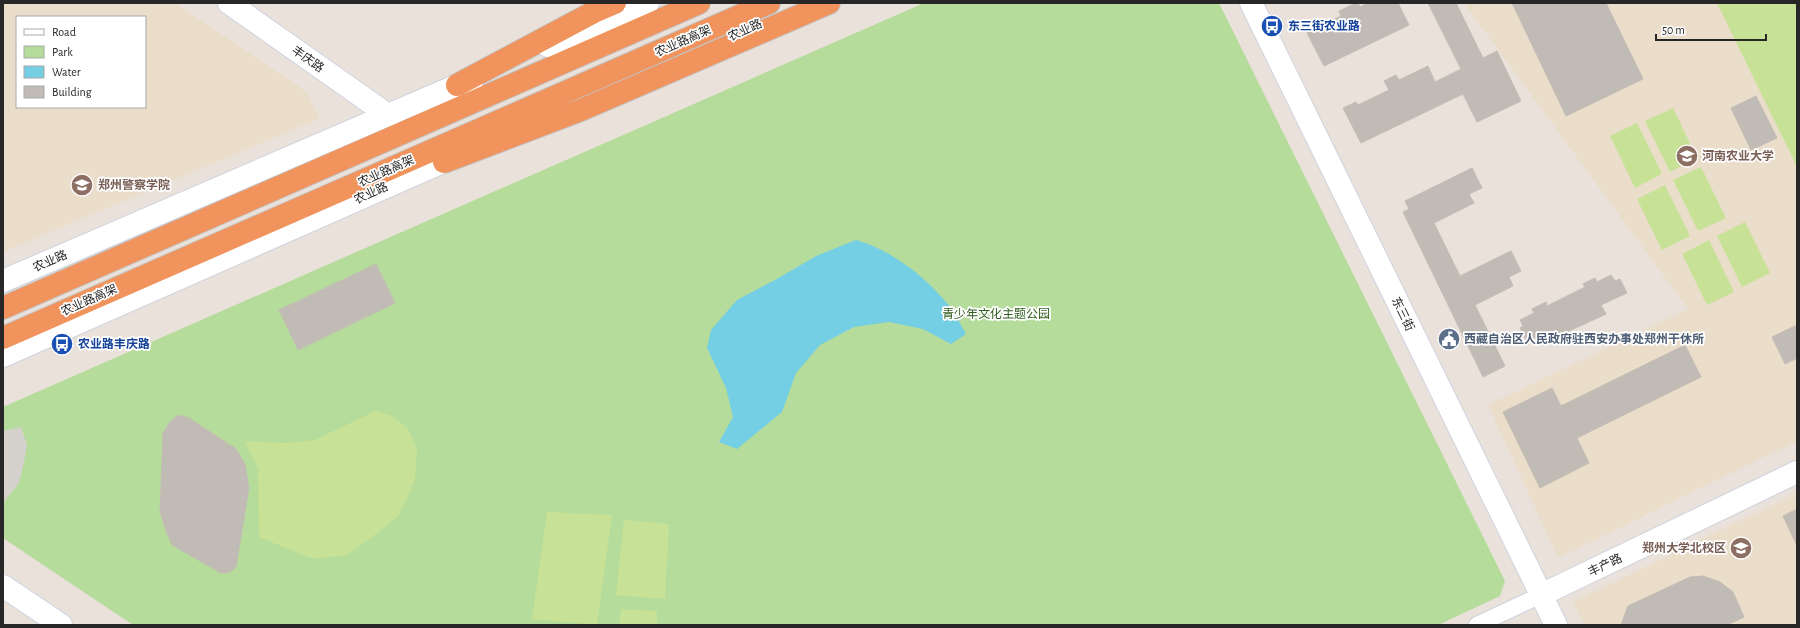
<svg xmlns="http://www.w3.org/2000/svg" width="1800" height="628" font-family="'Alegreya Sans','Noto Sans SC',sans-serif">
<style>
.education{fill:#eaddca;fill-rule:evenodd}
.green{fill:#b5dc9a}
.pitch{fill:#c7e296}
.plaza{fill:#d5d1cc}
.water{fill:#74cee4}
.building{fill:#c1bbb6;stroke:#c4bdb4}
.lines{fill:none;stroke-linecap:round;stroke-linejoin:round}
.street-casing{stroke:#cfd3df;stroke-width:18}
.secondary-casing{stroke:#cfd3df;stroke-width:24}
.highway-casing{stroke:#c3c3c3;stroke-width:24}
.street{stroke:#fff;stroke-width:16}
.secondary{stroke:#fff;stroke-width:22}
.highway{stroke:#f0935d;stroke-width:22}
.labels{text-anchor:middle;stroke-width:3.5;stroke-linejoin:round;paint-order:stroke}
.transit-label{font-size:12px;font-weight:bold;fill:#164399;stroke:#fff;text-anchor:start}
.street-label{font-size:12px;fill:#272727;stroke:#fff}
.education-label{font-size:12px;font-weight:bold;fill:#785e54;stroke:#fff;text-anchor:start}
.park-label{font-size:12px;fill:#305d1e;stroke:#fff}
.service-label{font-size:12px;font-weight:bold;fill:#4e5e75;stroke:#fff;text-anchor:start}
</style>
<rect width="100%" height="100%" fill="#e9e1da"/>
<g class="education">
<path d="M3 3H175L307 92 319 119 3 252ZM17 17H145V107H17Z"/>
<path d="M1464 3H1797V441L1558 558 1488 405 1688 309Z"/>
<path d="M1797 493V625H1585L1573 602Z"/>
</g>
<path class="green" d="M924 3H1219L1505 581 1500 596 1438 625H133L3 538V407Z"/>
<g class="pitch">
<path d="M1717 3H1797V167Z"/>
<path d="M1673 108 1697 158 1670 172 1645 121Z"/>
<path d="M1637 123 1662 174 1635 188 1610 136Z"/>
<path d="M1701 167 1726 218 1698 231 1673 180Z"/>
<path d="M1665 185 1690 236 1662 250 1637 199Z"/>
<path d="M1745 222 1770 273 1742 287 1717 236Z"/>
<path d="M1709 240 1734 292 1707 305 1682 254Z"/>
<path d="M375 411 392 416 407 427 417 449 415 480 399 515 384 528 347 555 313 559 259 537 258 469 245 441 283 443 315 440Z"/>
<path d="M547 512 612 515 597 625 532 619Z"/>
<path d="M624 520 669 524 665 599 616 595Z"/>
<path d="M621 609 657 611V625H619Z"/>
</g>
<path class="plaza" d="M21 427 27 445 24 462 19 483 4 502 3 431Z"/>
<path class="water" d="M856 240C891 250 923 275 946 302 954 311 960 323 966 334L951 344 923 329 889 322 854 327 820 345 796 373 782 412 737 449 719 442 733 417 726 388 707 348 711 330 737 300 775 280 816 256Z"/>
<g class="building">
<path d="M1356 3H1358L1360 7 1368 3H1398L1409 25 1324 66 1307 33 1341 16 1339 11Z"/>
<path d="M1428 3H1456L1483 58 1497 51 1521 101 1477 122 1463 94 1361 143 1343 108 1356 102 1358 105 1389 90 1384 81 1396 75 1399 80 1428 66 1435 82 1461 69Z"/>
<path d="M1512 3H1606L1643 79 1566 116Z"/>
<path d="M1756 96 1777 138 1751 150 1731 108Z"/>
<path d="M1472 168 1482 188 1469 194 1474 203 1434 223 1460 276 1511 251 1521 271 1509 277 1513 286 1475 305 1505 366 1483 377 1403 212 1409 209 1405 201Z"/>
<path d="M376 264 395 303 298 350 279 310Z"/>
<path d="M1611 275 1615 281 1620 279 1627 293 1601 305 1606 314 1554 338 1551 330 1527 342 1520 328 1523 326 1520 320 1534 313 1532 309 1546 302 1547 306 1585 287 1583 284 1595 278 1597 282Z"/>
<path d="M1797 325V358L1785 364 1772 337Z"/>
<path d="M1685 345 1701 377 1577 438 1589 463 1540 488 1503 412 1552 388 1561 406Z"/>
<path d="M178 415 189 418 236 449 245 464 249 488 236 567 230 572 221 573 172 545 166 531 160 512 163 433 170 422Z"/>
<path d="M1797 509V546L1783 516Z"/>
<path d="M1703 576 1720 582 1733 592 1744 617 1727 625H1621L1628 606 1690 577Z"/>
</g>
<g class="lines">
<g class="street-casing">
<path id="street" d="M1477 625 1541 595"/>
</g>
<g class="secondary-casing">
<g id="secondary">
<path d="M229 3 388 115"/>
<path d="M1251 3 1556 625"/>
<path d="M548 46 648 3"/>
<path d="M3 281 474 78"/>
<path d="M3 356 461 154"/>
<path d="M3 586 61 625"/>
<path d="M1541 595 1797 472"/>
</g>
</g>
<g class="highway-casing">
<g id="highway">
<path d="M457 85 594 12 615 3"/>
<path d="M444 162 581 110 829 3"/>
<path d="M3 308 699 3"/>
<path d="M3 338 769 3"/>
</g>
</g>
<use href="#street" class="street"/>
<use href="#secondary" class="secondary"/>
<use href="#highway" class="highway"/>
</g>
<defs>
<g id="bus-disc" transform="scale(1.15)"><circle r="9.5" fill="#1a4fb4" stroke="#fff"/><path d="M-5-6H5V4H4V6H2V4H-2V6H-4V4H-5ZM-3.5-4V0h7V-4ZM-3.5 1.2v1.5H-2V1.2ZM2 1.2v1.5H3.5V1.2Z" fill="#fff"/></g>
<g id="university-disc" transform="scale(1.15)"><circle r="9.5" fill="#8d6e63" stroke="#fff"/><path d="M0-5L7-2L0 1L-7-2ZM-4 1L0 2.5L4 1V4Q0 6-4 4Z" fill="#fff"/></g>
<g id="civic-disc" transform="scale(1.15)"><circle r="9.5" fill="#5c6f8a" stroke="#fff"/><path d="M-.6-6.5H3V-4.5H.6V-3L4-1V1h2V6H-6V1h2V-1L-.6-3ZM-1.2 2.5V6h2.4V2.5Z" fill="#fff"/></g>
</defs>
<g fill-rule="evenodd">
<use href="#bus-disc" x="1272" y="26"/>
<use href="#university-disc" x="1687" y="156"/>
<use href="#university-disc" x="82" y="185"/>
<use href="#civic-disc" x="1449" y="339"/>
<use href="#bus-disc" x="62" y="344"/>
<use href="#university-disc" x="1741" y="548"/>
</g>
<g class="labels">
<g class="transit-label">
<text x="1288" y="30">东三街农业路</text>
<text x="78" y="348">农业路丰庆路</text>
</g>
<g class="street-label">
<text transform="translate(745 30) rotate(-24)" y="4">农业路</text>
<text transform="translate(683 41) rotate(-24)" y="4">农业路高架</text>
<text transform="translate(308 59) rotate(35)" y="4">丰庆路</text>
<text transform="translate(386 171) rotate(-24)" y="4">农业路高架</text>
<text transform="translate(371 193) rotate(-24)" y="4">农业路</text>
<text transform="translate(50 261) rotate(-23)" y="4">农业路</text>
<text transform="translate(89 300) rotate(-24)" y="4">农业路高架</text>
<text transform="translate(1403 314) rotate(64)" y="4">东三街</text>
<text transform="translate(1605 565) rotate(-26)" y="4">丰产路</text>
</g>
<g class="education-label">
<text x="1702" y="160">河南农业大学</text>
<text x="98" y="189">郑州警察学院</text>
<text x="1726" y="552" text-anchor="end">郑州大学北校区</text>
</g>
<g class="park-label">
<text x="996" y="318">青少年文化主题公园</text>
</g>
<g class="service-label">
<text x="1464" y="343">西藏自治区人民政府驻西安办事处郑州干休所</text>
</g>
</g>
<rect width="1800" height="628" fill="none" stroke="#272727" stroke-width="8"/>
<rect x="16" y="16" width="130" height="92" fill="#ffffff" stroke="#a9a9a9"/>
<rect x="24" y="29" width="20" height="6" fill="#ffffff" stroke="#a9a9a9"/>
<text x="52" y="36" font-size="12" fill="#272727">Road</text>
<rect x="24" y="46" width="20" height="12" fill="#b5dc9a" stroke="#a9a9a9"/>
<text x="52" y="56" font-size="12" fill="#272727">Park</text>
<rect x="24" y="66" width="20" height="12" fill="#74cee4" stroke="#a9a9a9"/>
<text x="52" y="76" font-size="12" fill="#272727">Water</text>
<rect x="24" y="86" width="20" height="12" fill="#c1bbb6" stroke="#a9a9a9"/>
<text x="52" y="96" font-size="12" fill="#272727">Building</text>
<path d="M1656 34v6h110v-6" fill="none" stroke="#272727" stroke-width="2"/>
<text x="1662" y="34" font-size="12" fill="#272727" stroke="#ffffff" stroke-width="3" paint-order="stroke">50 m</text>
</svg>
